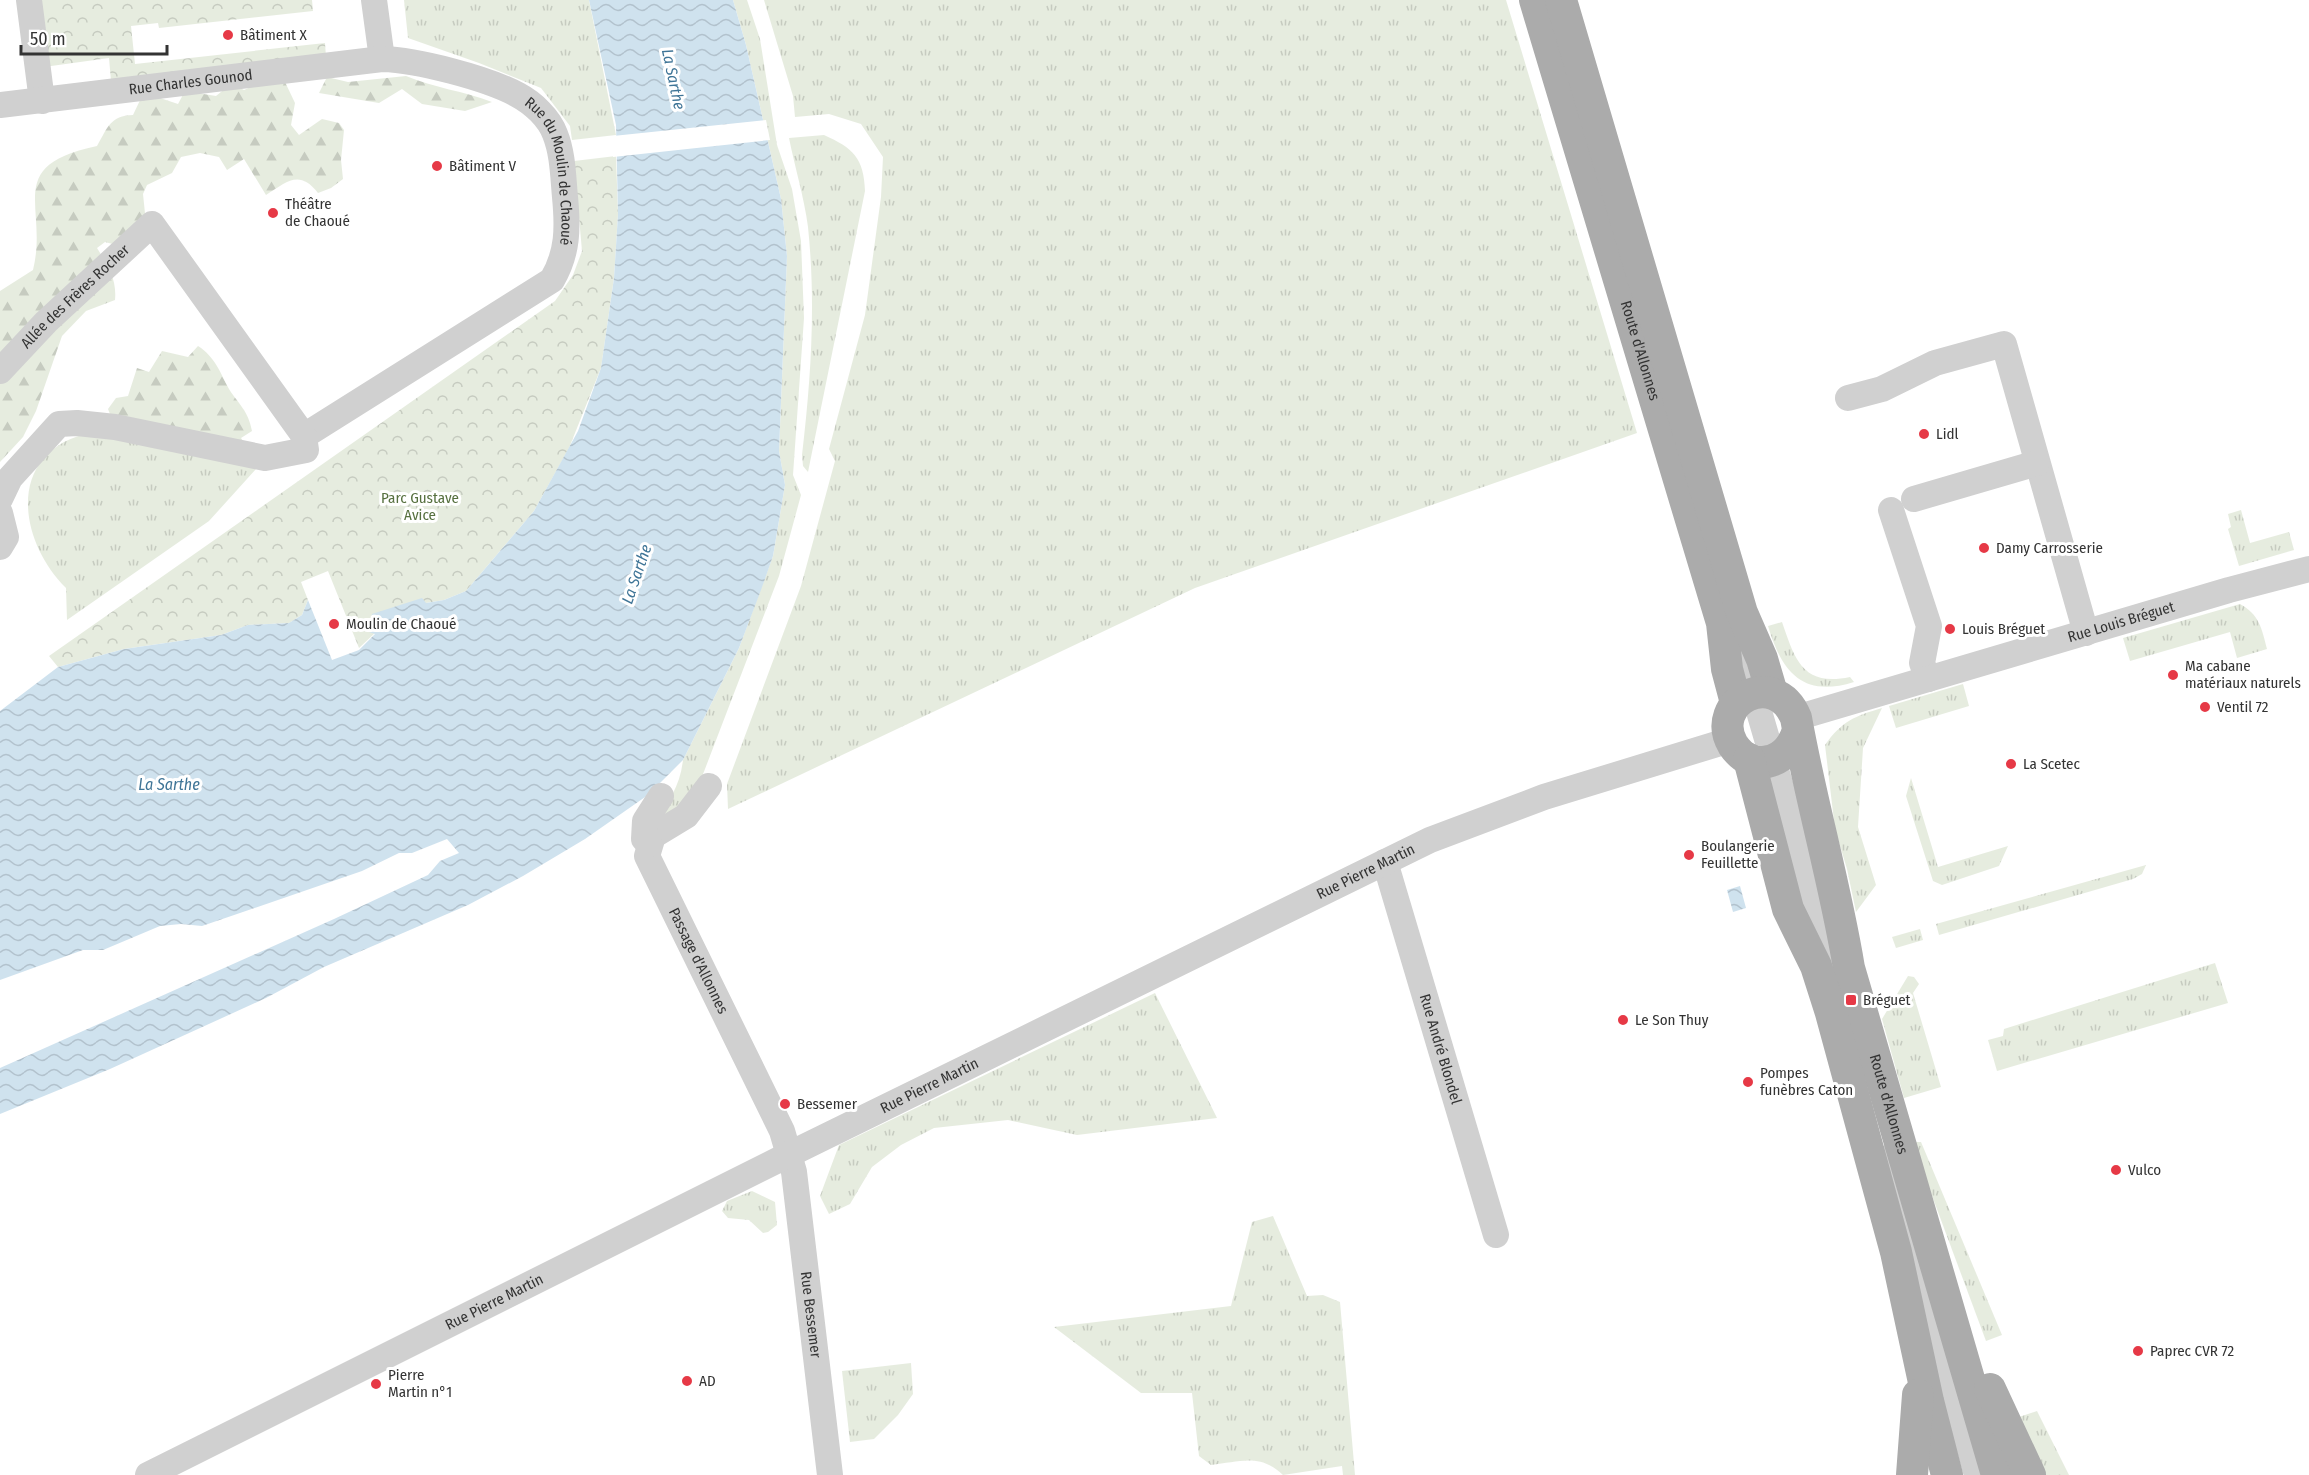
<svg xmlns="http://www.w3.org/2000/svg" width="2309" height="1475" font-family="'Fira Sans Condensed',sans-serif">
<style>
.grass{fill:url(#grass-tufts)}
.forest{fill:url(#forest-firs)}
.park{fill:url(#park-crowns)}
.water{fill:url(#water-waves)}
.pier{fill:#fff}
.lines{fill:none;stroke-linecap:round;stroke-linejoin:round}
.minor{stroke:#d0d0d0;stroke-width:26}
.major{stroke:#ababab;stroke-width:32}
.poi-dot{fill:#e63946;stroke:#fff;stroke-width:2}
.labels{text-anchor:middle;stroke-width:6;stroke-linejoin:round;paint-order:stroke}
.poi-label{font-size:15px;fill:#333;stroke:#fff;text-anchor:start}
.street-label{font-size:15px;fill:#333;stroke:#fff}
.park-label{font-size:15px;fill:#56703f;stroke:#fff}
.water-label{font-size:16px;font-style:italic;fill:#3f7597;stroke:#fff}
</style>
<defs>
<pattern id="grass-tufts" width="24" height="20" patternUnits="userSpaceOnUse" patternTransform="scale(1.5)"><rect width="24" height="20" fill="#e6ecdf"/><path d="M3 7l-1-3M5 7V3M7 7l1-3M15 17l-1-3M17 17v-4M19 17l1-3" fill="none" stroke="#c6cbc0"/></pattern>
<pattern id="forest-firs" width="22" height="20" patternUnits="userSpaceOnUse" patternTransform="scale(1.5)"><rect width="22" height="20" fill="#e6ecdf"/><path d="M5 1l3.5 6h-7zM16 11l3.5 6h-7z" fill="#c6cbc0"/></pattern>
<pattern id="park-crowns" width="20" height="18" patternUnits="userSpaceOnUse" patternTransform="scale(1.5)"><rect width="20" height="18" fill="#e6ecdf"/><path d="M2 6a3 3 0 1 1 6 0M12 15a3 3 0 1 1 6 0" fill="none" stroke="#c6cbc0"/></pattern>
<pattern id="water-waves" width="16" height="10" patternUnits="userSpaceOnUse" patternTransform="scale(1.5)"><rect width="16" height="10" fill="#cfe2ee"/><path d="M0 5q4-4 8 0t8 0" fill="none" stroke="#b2c2cd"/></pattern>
</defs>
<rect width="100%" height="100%" fill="#fff"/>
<g class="grass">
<path d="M404 0H589L616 135 572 140 570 126 541 88 479 63 408 38Z"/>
<path d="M733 0H747L760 39 777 145 792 189 801 241 804 318 793 475 801 495 779 576 700 782 685 803 653 823C669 802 680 786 683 760L739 648 773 556 785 485 779 451 787 256 781 199 746 45Z"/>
<path d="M764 0H1506L1637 433 1195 588 728 809 727 784 801 586 835 461 829 449 865 315 881 197 883 157 861 124 829 114 795 117 793 96Z"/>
<path d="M824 135C853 148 864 158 865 191L808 472 803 466 802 455C811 379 816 304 808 227 804 197 795 168 789 138Z"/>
<path d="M94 432 257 468 209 521 67 620 66 588C15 537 7 448 94 432Z"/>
<path d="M2241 510 2250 543 2289 532 2294 550 2239 566 2228 529 2231 527 2228 514Z"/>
<path d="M2240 604C2259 614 2262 629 2267 649L2237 658 2230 632 2130 661 2123 638Z"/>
<path d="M1782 622C1795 660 1803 687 1850 677L1854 682C1803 698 1782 673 1768 626Z"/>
<path d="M1963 684 1969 706 1896 728 1889 706Z"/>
<path d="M1882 708 1863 748 1858 827 1876 885 1856 912 1847 869 1835 829 1825 745C1842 721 1855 716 1882 708Z"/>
<path d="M1911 778 1938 867 2008 846 1999 866 1942 885 1933 881 1906 796Z"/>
<path d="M2146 865 2142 874 2133 879 1939 935 1936 924Z"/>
<path d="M1920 929 1923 940 1896 948 1892 937Z"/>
<path d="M2215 963 2228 1003 1997 1071 1988 1040 2003 1036 2004 1029Z"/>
<path d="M1908 976 1914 977 1919 984 1913 993 1941 1087 1904 1098 1882 1019Z"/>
<path d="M1155 993 1217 1118 1077 1135 1008 1120 934 1128 901 1145 872 1167 850 1204 829 1214 820 1196 839 1145Z"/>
<path d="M1912 1142H1921L2002 1335 1986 1341Z"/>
<path d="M752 1191 775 1202 777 1225 768 1232 763 1233 749 1220 728 1218 722 1211 727 1201Z"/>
<path d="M1273 1216 1307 1296 1323 1295 1340 1302 1355 1475H1343L1342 1466 1283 1475C1260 1453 1240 1462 1211 1465L1199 1456 1192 1393H1141L1054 1327 1231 1306 1252 1222Z"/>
<path d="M911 1363 913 1394 898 1415 874 1439 850 1442 842 1371Z"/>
<path d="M2037 1411 2069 1475H2041L2016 1418Z"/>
</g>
<g class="forest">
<path d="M406 76C434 88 464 91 492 102L465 111 422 104 402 89 379 103 319 93 327 77 348 82Z"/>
<path d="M265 81 285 82 295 103 291 125 299 135 322 119 339 123 344 130 341 160 343 179 331 188 318 193C299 169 287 182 266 195L244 159 227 170 219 157 200 153 181 157 172 173 147 185 143 194 146 223 124 247 105 242 97 248C108 266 117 279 115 300L86 311 62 336 36 411 23 437 0 462V291L33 270C49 206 2 166 97 146 108 127 110 116 133 115L142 96H154L178 104 185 91 216 96C225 88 232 83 244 90Z"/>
<path d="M198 346C215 357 220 372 229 389 239 405 248 410 252 431L241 438 245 444 115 427 108 409 116 398 128 396 137 368 149 372 162 351 188 357Z"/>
</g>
<g class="park">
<path d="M36 0H312L313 11 159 28 158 23 131 26 135 64 325 43 326 57 111 81 109 58 44 67Z"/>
<path d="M616 156 618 214 614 278 601 368 569 448 534 511 466 591 444 600 426 603 375 633 359 648 328 571 301 582 308 600 302 615 289 623 248 625 221 635 124 649 58 667 49 656 555 301 573 275 582 251 574 161Z"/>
</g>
<g class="water">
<path d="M589 0H733L746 45 781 199 787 256 779 451 785 485 773 556 761 590 739 648 683 760 648 795 585 839 523 876 468 905 324 967 266 998 110 1069 0 1114V1068L334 919 428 875 440 861 459 853 447 839 412 853H399L362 871 202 926 181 924 160 926 103 950H83L0 980V711L58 667 124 649 221 635 248 625 289 623 302 615 308 600 332 660 359 650 375 634 369 632 372 614 422 598 426 603 444 600 466 591 534 511 578 431 601 368 614 278 618 214 616 125Z"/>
<path d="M1740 886 1746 908 1733 912 1727 890Z"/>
</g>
<path class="pier" d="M766 120 770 140 613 157V136Z"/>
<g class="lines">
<g class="minor">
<path d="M29 0 42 101"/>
<path d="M374 0 382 59"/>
<path id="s1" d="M0 105 382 59C417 60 487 78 518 95 533 103 549 118 555 134 563 154 563 176 565 197 568 228 568 253 552 280L304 436"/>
<path id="s2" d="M0 371 46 322 152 224 304 436 306 450 265 458 115 427 77 423 59 424 10 478 0 499"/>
<path d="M1848 398 1882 389 1935 363 2004 344 2086 633"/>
<path d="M1914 499 2037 463"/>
<path d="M1891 510 1929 626 1922 663 1928 679"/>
<path d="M0 513 6 537 0 547"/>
<path d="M1733 622 1840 990"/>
<path id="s3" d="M1796 718 2229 590 2309 569"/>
<path id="s4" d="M709 786 686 816 653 836 647 856 782 1131 794 1172 830 1475"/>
<path d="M649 844 644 839 645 821 661 796"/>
<path id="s5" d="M1385 862 1496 1235"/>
<path d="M1888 1158 1977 1475"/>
<path id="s6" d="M148 1475 790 1154 1430 840 1544 797 1730 740"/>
</g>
<g class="major">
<path id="s7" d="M1535 0 1722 623 1727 669 1736 703"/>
<path d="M1561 0 1742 613 1762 659 1772 693"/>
<path id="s8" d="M1798 730C1792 752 1773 768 1750 760 1743 757 1737 751 1733 745 1708 702 1775 666 1796 718 1811 802 1835 883 1849 968L1997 1475"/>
<path d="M1749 759 1788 909 1816 966 1831 1013 1896 1252 1928 1401 1947 1475"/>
<path d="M1990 1389 2030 1475"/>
<path d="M1912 1475 1918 1395"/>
</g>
</g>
<g class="poi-dot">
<circle cx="228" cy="35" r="6"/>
<circle cx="437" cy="166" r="6"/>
<circle cx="273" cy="213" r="6"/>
<circle cx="1924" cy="434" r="6"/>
<circle cx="1984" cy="548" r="6"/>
<circle cx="334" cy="624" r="6"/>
<circle cx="1950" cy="629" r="6"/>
<circle cx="2173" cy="675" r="6"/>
<circle cx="2205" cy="707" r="6"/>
<circle cx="2011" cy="764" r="6"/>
<circle cx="1689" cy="855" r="6"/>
<rect x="1845" y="994" width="12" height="12" rx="3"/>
<circle cx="1623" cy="1020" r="6"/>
<circle cx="1748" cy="1082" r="6"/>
<circle cx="785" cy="1104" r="6"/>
<circle cx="2116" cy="1170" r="6"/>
<circle cx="2138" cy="1351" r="6"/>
<circle cx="687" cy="1381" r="6"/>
<circle cx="376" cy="1384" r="6"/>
</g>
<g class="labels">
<g class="poi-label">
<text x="240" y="40">Bâtiment X</text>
<text x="449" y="171">Bâtiment V</text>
<text x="285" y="209">Théâtre<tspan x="285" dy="17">de Chaoué</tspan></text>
<text x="1936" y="439">Lidl</text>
<text x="1996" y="553">Damy Carrosserie</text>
<text x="346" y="629">Moulin de Chaoué</text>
<text x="1962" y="634">Louis Bréguet</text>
<text x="2185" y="671">Ma cabane<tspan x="2185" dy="17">matériaux naturels</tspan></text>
<text x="2217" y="712">Ventil 72</text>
<text x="2023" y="769">La Scetec</text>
<text x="1701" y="851">Boulangerie<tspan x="1701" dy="17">Feuillette</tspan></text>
<text x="1863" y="1005">Bréguet</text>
<text x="1635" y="1025">Le Son Thuy</text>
<text x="1760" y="1078">Pompes<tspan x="1760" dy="17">funèbres Caton</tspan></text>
<text x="797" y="1109">Bessemer</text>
<text x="2128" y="1175">Vulco</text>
<text x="2150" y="1356">Paprec CVR 72</text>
<text x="388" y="1380">Pierre<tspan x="388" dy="17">Martin n°1</tspan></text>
<text x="699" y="1386">AD</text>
</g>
<g class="street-label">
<text dy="5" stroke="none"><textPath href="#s1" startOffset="192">Rue Charles Gounod</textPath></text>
<text dy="5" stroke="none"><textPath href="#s1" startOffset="615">Rue du Moulin de Chaoué</textPath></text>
<text dy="5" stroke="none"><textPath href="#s2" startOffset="106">Allée des Frères Rocher</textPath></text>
<text dy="5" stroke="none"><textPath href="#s7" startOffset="366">Route d'Allonnes</textPath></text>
<text dy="5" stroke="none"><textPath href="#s3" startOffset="339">Rue Louis Bréguet</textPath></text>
<text dy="5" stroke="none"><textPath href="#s6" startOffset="1359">Rue Pierre Martin</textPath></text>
<text dy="5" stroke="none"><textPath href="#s4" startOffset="214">Passage d'Allonnes</textPath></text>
<text dy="5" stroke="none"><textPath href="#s5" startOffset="195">Rue André Blondel</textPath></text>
<text dy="5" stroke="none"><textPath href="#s6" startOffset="873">Rue Pierre Martin</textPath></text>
<text dy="5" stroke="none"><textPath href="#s8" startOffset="603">Route d'Allonnes</textPath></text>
<text dy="5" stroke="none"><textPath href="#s6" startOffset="387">Rue Pierre Martin</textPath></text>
<text dy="5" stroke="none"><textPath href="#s4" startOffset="590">Rue Bessemer</textPath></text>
</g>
<g class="park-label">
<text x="420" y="503">Parc Gustave<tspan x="420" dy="17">Avice</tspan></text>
</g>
<g class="water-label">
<text transform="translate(674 79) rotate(78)" y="6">La Sarthe</text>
<text transform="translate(636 574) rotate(-71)" y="6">La Sarthe</text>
<text x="169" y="790">La Sarthe</text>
</g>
</g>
<path d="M21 45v9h146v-9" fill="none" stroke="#333333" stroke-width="3"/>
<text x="30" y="45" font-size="18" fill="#333333" stroke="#ffffff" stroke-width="4.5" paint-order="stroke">50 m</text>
</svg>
